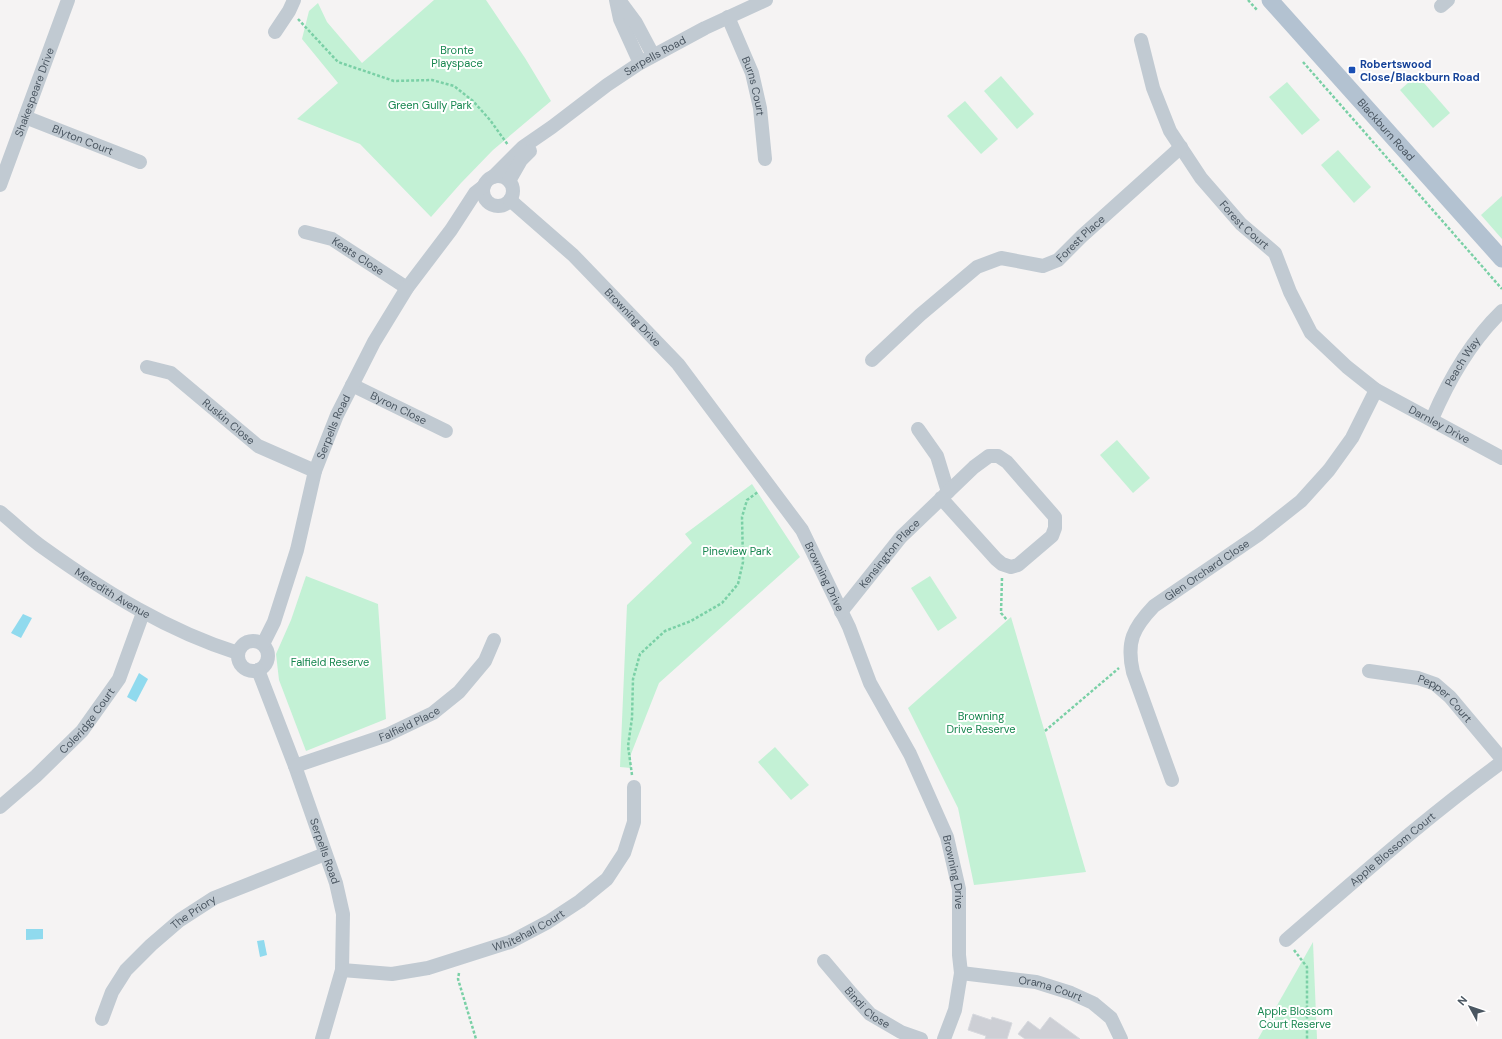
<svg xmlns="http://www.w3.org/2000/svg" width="1502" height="1039" font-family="'DM Sans',sans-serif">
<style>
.green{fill:#c3f1d5}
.water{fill:#90daee}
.building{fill:#cdcfd5;stroke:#d7d9de}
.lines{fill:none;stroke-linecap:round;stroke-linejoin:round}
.path{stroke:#7ad0a6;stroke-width:2.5;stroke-dasharray:3 2;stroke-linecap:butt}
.minor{stroke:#c1cad2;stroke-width:14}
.major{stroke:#b3c2d1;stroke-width:17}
.transit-dot{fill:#1a4fb4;stroke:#fff;stroke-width:1.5}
.labels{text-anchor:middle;stroke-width:4;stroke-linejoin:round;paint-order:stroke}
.park-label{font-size:11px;fill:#17864f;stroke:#fff}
.street-label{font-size:11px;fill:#4a5661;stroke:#fff}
.transit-label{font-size:11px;font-weight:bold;fill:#164399;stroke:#fff;text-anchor:start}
</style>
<rect width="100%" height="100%" fill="#f5f3f3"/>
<g class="green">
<path d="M434 0H486L525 58 551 101 493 150 461 183 431 217 360 144 297 119 338 83 302 39 309 11 318 3 327 22 362 63Z"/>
<path d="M1417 75 1450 113 1433 128 1400 90Z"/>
<path d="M1001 76 1034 114 1017 129 984 91Z"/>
<path d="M1287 82 1320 120 1302 135 1269 97Z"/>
<path d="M965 101 998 139 981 154 947 116Z"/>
<path d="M1338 150 1371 187 1354 203 1321 165Z"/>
<path d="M1502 196V239L1481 215Z"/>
<path d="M1117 440 1150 478 1133 493 1100 455Z"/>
<path d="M752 484 800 557 659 683 631 754V768L620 767 627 605 692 543 685 534Z"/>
<path d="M306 576 378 604 386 719 306 751 279 680 276 654 291 620Z"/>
<path d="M930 576 957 618 938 631 911 588Z"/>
<path d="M1011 617 1086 872 974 885 958 808 908 708Z"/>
<path d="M775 747 809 785 791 800 758 762Z"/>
<path d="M1313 942 1317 1039H1258Z"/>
</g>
<g class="water">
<path d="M23 614 32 618 21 638 11 633Z"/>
<path d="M139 673 148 679 136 702 127 697Z"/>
<path d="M26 929H43V939L26 940Z"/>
<path d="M264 940 267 955 260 957 257 941Z"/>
</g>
<g class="building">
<path d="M973 1014 991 1020 992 1017 1012 1023 1007 1039H985L986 1036 968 1030Z"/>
<path d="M1050 1017 1080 1039H1025L1018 1034 1028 1021 1040 1030Z"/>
</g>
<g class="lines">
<g class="path">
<path d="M1248 0 1257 10"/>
<path d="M298 19 338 62 394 81 432 80 454 86 473 101 490 120 508 145"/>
<path d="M1303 62 1502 289"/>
<path d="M1002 578 1001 613 1007 620"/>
<path d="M1045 731 1119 668"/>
<path d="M632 775 628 746 632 718 633 679 640 654 665 631 691 621 722 603 738 584 743 562 742 517 747 500 758 492"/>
<path d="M1294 950 1307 967V1039"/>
<path d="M459 973 458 979 476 1039"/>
</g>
<g class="minor">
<path d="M616 0 620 19 640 63"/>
<path d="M619 0 636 23 653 55"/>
<path d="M1441 6 1448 0"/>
<path id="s1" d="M728 17 752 73 760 108 765 159"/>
<path d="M275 32 289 11 294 0"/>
<path id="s2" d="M1141 40 1153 88 1170 131 1201 178 1241 224 1275 253 1290 292 1311 333 1347 367 1376 390 1502 458"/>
<path id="s3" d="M25 117 140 162"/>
<circle cx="498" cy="191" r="15"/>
<path id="s4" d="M493 177 523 147 552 127 607 85 640 63 705 28 766 0"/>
<path d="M509 181 521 160 530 151"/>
<path id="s5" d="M0 185 68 0"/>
<path id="s6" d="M510 200 573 255 678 364 802 530 849 627 870 683 910 754 947 837 959 889V955L961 973 955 1010 944 1039"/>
<path id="s7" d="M305 232 332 239 407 288"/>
<path id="s8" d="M872 360 920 315 977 267 1001 258 1043 266 1058 260 1082 236 1181 147"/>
<path id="s9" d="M147 367 171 373 258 446 315 471"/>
<path id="s10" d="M352 385 446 431"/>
<path id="s11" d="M1432 419C1449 379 1470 342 1502 311"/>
<path d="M918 429 937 456 948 492"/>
<path id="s12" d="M0 512C15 524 29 538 45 549 105 592 168 631 238 653"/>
<path id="s13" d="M841 612 901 537 974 467 989 456H998L1007 462 1055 517V528L1052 536 1018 565 1011 567 1002 564 996 559 941 498"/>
<circle cx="253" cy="656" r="15"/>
<path id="s14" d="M263 644 274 622 297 550 315 471 337 415 374 342 407 288 451 230 475 193 484 186"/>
<path id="s15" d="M258 670 295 766 336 883 343 914 342 970 322 1039"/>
<path id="s16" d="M1369 671 1418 678 1435 684 1450 697 1502 759"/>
<path id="s17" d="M295 766 387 735 433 713 459 692 485 661 494 640"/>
<path id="s18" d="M1172 780 1133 672C1126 642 1133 628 1154 606L1258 535 1301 501 1329 470 1352 438 1376 390"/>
<path id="s19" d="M0 807 36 776 82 731 119 679 143 613"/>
<path id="s20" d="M1286 940C1357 879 1426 817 1502 762"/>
<path id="s21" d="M824 961 851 993 870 1014 901 1032 921 1039"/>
<path id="s22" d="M342 970 392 974 428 968 510 942 548 922 580 901 607 879 624 853 634 822V787"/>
<path id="s23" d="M961 973 1036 982 1071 993 1093 1003 1111 1018 1121 1039"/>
<path id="s24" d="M102 1019 112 992 126 970 151 945 180 920 214 898 325 854"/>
</g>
<path class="major" id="s25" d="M1270 0 1502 259"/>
</g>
<rect class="transit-dot" x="1348" y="66" width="8" height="8" rx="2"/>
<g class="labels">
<g class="park-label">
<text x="457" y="54">Bronte<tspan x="457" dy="13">Playspace</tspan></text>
<text x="430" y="109">Green Gully Park</text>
<text x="737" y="555">Pineview Park</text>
<text x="330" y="666">Falfield Reserve</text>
<text x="981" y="720">Browning<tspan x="981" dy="13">Drive Reserve</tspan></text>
<text x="1295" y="1015">Apple Blossom<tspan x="1295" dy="13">Court Reserve</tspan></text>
</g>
<g class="street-label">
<text dy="4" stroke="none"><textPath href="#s4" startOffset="203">Serpells Road</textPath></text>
<text dy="4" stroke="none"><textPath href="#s1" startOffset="74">Burns Court</textPath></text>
<text dy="4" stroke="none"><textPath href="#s5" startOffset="99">Shakespeare Drive</textPath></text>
<text dy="4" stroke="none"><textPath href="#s25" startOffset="174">Blackburn Road</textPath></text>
<text dy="4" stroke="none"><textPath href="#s3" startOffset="62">Blyton Court</textPath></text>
<text dy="4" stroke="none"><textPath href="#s2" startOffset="216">Forest Court</textPath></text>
<text dy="4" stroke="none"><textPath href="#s8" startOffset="256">Forest Place</textPath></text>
<text dy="4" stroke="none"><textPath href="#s7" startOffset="59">Keats Close</textPath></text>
<text dy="4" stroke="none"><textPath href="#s6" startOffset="170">Browning Drive</textPath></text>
<text dy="4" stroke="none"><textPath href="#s11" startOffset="65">Peach Way</textPath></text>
<text dy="4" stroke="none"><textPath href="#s10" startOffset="52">Byron Close</textPath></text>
<text dy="4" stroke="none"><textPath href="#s9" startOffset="100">Ruskin Close</textPath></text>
<text dy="4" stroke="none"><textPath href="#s2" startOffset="504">Darnley Drive</textPath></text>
<text dy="4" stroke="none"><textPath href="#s14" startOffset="229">Serpells Road</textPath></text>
<text dy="4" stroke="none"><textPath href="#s13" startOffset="76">Kensington Place</textPath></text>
<text dy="4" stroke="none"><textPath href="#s18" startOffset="252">Glen Orchard Close</textPath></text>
<text dy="4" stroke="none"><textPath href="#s6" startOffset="494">Browning Drive</textPath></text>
<text dy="4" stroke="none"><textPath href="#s12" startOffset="139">Meredith Avenue</textPath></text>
<text dy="4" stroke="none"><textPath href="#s16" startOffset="84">Pepper Court</textPath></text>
<text dy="4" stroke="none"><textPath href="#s19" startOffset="123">Coleridge Court</textPath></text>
<text dy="4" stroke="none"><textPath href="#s17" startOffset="122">Falfield Place</textPath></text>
<text dy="4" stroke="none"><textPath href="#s20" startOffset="140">Apple Blossom Court</textPath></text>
<text dy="4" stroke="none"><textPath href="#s15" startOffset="193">Serpells Road</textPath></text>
<text dy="4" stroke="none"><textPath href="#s6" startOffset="818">Browning Drive</textPath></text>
<text dy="4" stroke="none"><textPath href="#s24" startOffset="144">The Priory</textPath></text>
<text dy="4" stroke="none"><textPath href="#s22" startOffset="194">Whitehall Court</textPath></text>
<text dy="4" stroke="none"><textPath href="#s23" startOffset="91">Orama Court</textPath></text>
<text dy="4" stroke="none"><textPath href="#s21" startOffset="64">Bindi Close</textPath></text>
</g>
<g class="transit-label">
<text x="1360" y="68">Robertswood<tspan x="1360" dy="13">Close/Blackburn Road</tspan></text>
</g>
</g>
<g transform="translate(1470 1007) rotate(310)" stroke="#ffffff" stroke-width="3" paint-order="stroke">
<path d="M0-3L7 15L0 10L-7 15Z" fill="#4a5661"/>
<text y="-6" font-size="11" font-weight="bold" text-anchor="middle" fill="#4a5661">N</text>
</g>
</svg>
